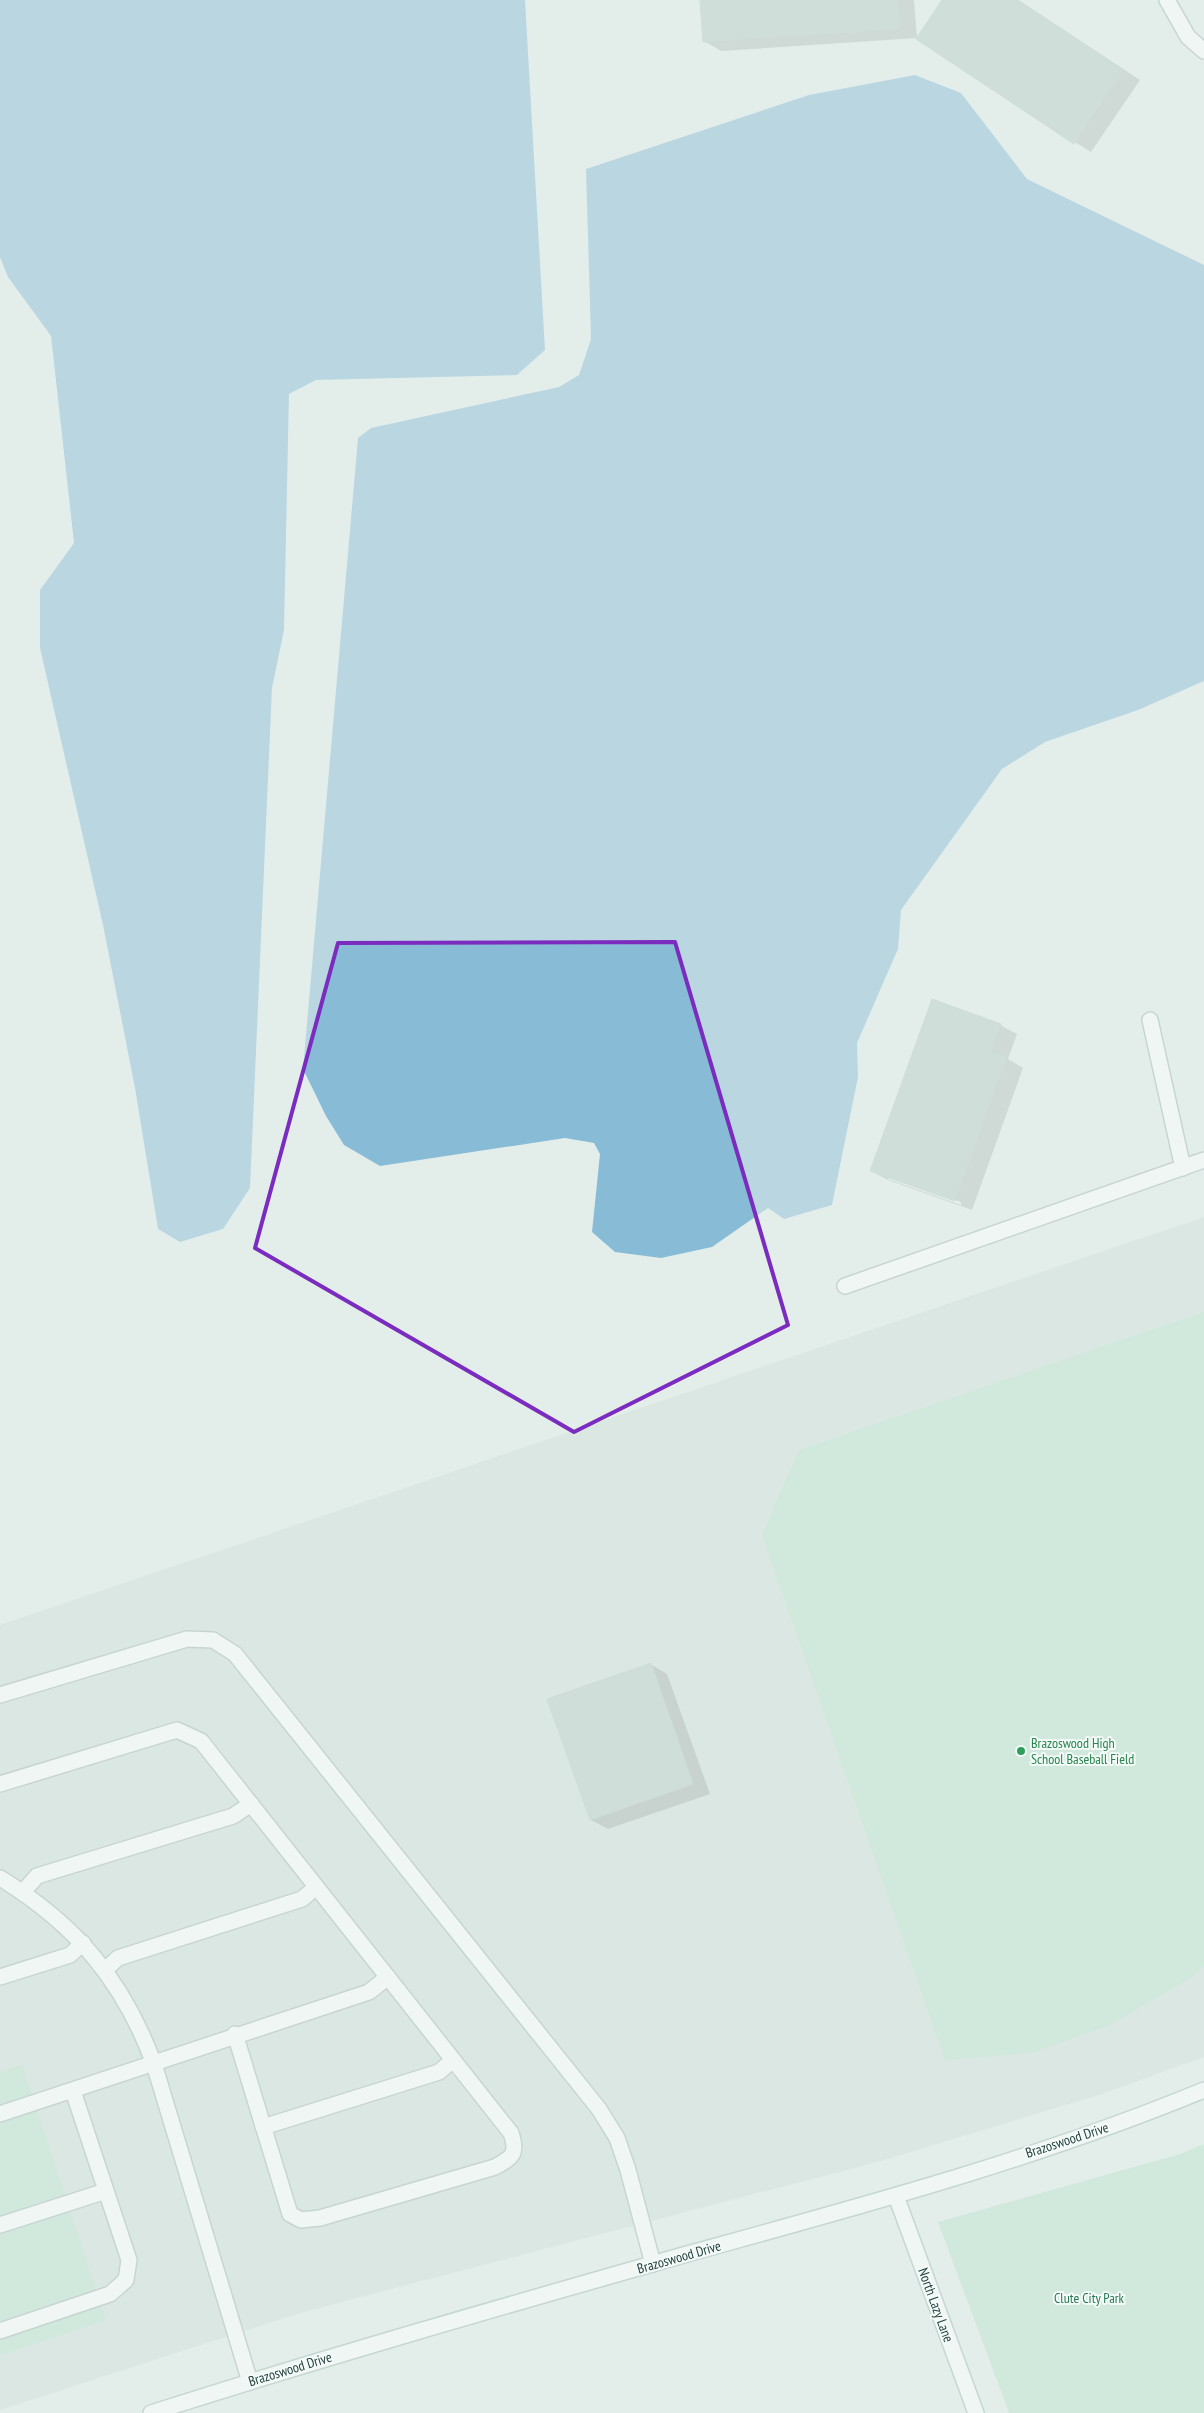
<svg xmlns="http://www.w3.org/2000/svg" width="1204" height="2413" font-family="'PT Sans Narrow',sans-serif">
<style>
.built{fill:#d1deda}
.green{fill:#bae0cb}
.water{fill:#88bbd6}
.shadow{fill:#0003;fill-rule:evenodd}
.building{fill:#b8c9c4;stroke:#b5c8c3}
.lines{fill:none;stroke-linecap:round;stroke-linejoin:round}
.lane-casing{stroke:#a5b6b3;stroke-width:18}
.secondary-casing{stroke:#a0bab5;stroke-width:18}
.lane{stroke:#fff;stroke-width:15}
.secondary{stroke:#fff;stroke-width:15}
.marked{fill:none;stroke:#7b2cbf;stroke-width:4;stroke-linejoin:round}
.leisure-dot{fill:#2e9e5b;stroke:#f4faf8;stroke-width:2}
.labels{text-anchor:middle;stroke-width:4;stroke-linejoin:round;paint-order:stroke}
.leisure-label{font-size:14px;fill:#27864d;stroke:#f4faf8;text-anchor:start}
.street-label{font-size:14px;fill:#21403d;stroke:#f4faf8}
.park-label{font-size:14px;fill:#297957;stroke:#f4faf8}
</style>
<rect width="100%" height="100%" fill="#e3eeeb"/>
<path class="built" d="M1204 1217V2057L1102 2094 881 2161 300 2313 0 2410V1625Z"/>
<g class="green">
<path d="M1204 1312V1966L1192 1977 1110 2025 1032 2053 945 2060 762 1535 799 1450Z"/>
<path d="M22 2065 106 2320 0 2355V2072Z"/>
<path d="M1204 2144V2413H1009L938 2222 1180 2154Z"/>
</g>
<g class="water">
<path d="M0 0H525L545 350 517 375 316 380 289 394 284 630 272 688 250 1188 223 1229 180 1242 158 1229 135 1088 103 925 40 648V590L74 543 51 336 8 277 0 257Z"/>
<path d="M915 75 961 93 1027 179 1204 265V681L1138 710 1045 742 1002 769 901 910 898 949 857 1043 858 1077 832 1205 784 1219 768 1208 712 1247 661 1258 615 1252 592 1232 600 1154 594 1143 565 1138 380 1166 344 1145 326 1116 303 1069 358 438 371 428 559 387 579 375 591 339 586 169 809 95Z"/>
</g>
<g class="shadow">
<path d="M701 0H914L917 38 721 51 704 41Z"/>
<path d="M943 0H1017L1140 80 1091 152 1075 142Z"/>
<path d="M1000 1025 1017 1034 1008 1059 1023 1068 972 1210 888 1180 871 1171ZM888 1176 961 1202V1205L888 1179Z"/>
<path d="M650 1664 667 1674 710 1794 608 1829 591 1820Z"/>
</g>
<g class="building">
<path d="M700 0H898L900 29 703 42Z"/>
<path d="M942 0H1018L1124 70 1074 144 916 39Z"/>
<path d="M932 999 1001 1024 991 1052 1007 1057 955 1201 870 1171Z"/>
<path d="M651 1663 693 1784 590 1820 547 1699Z"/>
</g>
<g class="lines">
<g class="lane-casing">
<g id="lane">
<path d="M1167 0 1188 37 1204 51"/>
<path d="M1150 1020 1183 1168"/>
<path d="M845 1286 1204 1160"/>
<path d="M0 1695 187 1639 213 1640 235 1654 599 2109 617 2138 628 2170 653 2264"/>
<path d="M0 1784 177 1730 201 1741 511 2133C518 2154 513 2157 495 2167L320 2218 301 2220 290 2214 235 2034"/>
<path d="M0 1878C76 1925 123 1980 154 2064L250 2382"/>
<path d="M23 1892 37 1876 233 1816 251 1804"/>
<path d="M105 1970 118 1958 302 1899 316 1887"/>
<path d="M0 1977 70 1955 83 1943"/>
<path d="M0 2114 369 1992 388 1977"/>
<path d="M263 2127 439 2072 453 2060"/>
<path d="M0 2225 106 2191"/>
<path d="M0 2331 110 2294 126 2280 129 2260 73 2091"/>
</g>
</g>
<g class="secondary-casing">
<g id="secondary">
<path d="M896 2196 976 2413"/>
<path d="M151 2413C329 2356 508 2305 687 2254 861 2206 1037 2159 1204 2090"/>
</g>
</g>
<use href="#lane" class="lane"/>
<use href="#secondary" class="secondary"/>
</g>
<path d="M0 0H1204V2413H0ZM675 942 788 1325 574 1432 255 1248 338 943Z" fill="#e3eeeb" fill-opacity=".55" fill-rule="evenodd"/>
<path class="marked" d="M675 942 788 1325 574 1432 255 1248 338 943Z"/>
<circle class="leisure-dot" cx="1021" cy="1751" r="5"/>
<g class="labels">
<g class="leisure-label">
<text x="1031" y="1748">Brazoswood High<tspan x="1031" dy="16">School Baseball Field</tspan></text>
</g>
<g class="street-label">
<text transform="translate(1067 2140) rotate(-18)" y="5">Brazoswood Drive</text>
<text transform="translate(679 2257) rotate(-16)" y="5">Brazoswood Drive</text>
<text transform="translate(936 2305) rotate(70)" y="5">North Lazy Lane</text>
<text transform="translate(290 2369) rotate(-17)" y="5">Brazoswood Drive</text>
</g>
<g class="park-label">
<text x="1089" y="2303">Clute City Park</text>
</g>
</g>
</svg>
